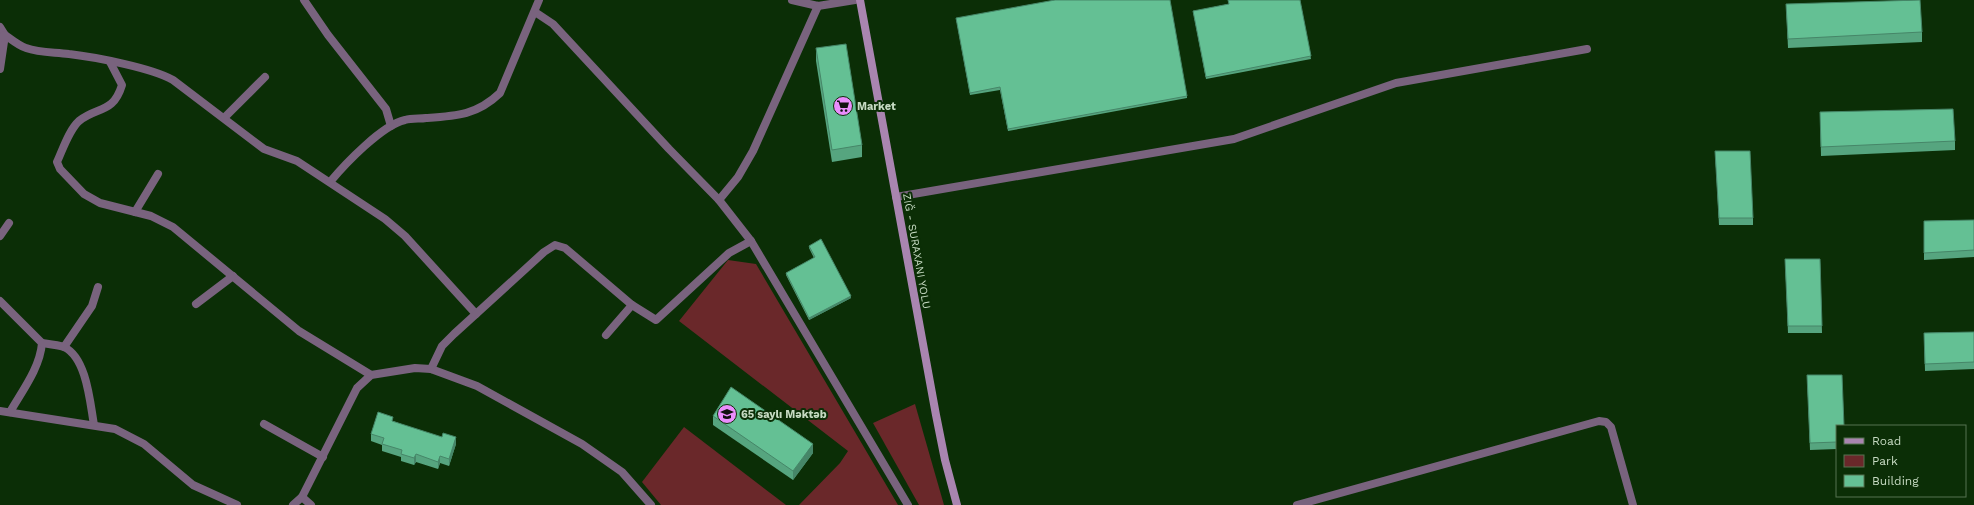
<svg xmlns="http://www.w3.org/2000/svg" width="1974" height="505" font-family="'Work Sans',sans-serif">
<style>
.green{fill:#6a282a}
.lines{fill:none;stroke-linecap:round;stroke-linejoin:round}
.street{stroke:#79637e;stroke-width:8}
.secondary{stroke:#a985b0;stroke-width:8}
.wall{fill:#56a57f}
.shaded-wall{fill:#468668}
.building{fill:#64c094;stroke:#468668}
.labels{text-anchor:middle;stroke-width:4;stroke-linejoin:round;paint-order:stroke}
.poi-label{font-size:11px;font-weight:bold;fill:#c6dac2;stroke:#0b2e06;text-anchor:start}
.street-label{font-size:11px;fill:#c6dac2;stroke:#0b2e06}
</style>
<rect width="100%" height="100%" fill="#0b2e06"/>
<g class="green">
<path d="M728 260 756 264 898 505H799L840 463 848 451 679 321Z"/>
<path d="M915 404 944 505H919L873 423Z"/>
<path d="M684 427 786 505H661L642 482Z"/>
</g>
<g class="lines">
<g class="street">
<path d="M304 0 328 35 386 109 391 126"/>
<path d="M792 0 818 6 855 0"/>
<path d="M535 12 553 24 669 149 719 200 751 241 908 505"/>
<path d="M0 27 5 35 0 69"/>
<path d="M0 38 5 35C12 40 19 46 26 48 40 53 55 52 69 54 95 57 152 68 173 80L264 149 297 161 385 219 405 236 476 314"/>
<path d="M110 62 122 85C113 114 98 106 79 121 69 130 63 149 57 162L60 169 84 194 100 203 151 216 173 227 299 331 371 375"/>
<path d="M225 117 265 77"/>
<path d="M330 182C345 164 382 125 405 120 412 118 420 119 426 118 457 116 477 115 500 93L539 0"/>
<path d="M896 197 1234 139 1396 83 1587 49"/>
<path d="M719 200 738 177 753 151 818 6"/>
<path d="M135 212 158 174"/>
<path d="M0 236 9 223"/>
<path d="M0 301 42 343C40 368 22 391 10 412"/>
<path d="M196 304 233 276"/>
<path d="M606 335 632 305"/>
<path d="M42 343C49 344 58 345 64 347 87 358 90 403 94 425"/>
<path d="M64 347 92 306 98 287"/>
<path d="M431 369 442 346 454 334 544 252 555 245 565 248 632 305 656 320 729 253 751 241"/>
<path d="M0 411 115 429 144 444 193 485 237 505"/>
<path d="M264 424 323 457"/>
<path d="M302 497 311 505"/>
<path d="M293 505 302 497 357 388 371 375 415 368 431 369 477 386 582 444 622 472 651 505"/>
<path d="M1297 505 1599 421 1606 422 1611 427 1633 505"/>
</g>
<path class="secondary" d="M860 0 936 415 945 460 957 505"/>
</g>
<g class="wall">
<path d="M1228 0H1300L1311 59 1206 79 1193 11 1229 4Z"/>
<path d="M1786 4 1922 32V42L1788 48Z"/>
<path d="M956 18 1187 96V98L1008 131 1000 90 970 95Z"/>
<path d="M816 48 862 145V157L832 162 816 61Z"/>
<path d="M1820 112 1955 141V150L1821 156Z"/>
<path d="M1715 151 1753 218V225H1719Z"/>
<path d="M1974 220V257L1924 260V221Z"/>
<path d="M809 246 851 298 809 320 786 275V273L814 258 809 248Z"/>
<path d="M1785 259H1820L1822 333H1788Z"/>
<path d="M1974 332V369L1925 371 1924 333Z"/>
<path d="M1807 375 1837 426V449L1810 450Z"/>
<path d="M713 416 813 453 793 480 713 425Z"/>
<path d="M393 421 456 444 449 466 440 463 438 469 416 462 414 465 401 461V457L382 451V445L371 441V434Z"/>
</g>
<g class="shaded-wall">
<path d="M851 296V298L809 320V318Z"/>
<path d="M456 437V444L449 466V459Z"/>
<path d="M813 444V453L793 480V471Z"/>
<path d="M416 454V462L414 465V458Z"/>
<path d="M440 456V463L438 469V462Z"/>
</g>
<g class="building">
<path d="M1055 0H1170L1187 96 1008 129 1000 87 970 93 956 18Z"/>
<path d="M1228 0H1300L1311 56 1206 77 1193 11 1229 4Z"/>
<path d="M1920 0 1922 32 1788 39 1786 4Z"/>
<path d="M846 44 862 145 832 150 816 48Z"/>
<path d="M1953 109 1955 141 1821 147 1820 112Z"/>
<path d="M1715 151H1750L1753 218H1719Z"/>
<path d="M1974 220V250L1924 253V221Z"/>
<path d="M821 239 851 296 809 318 786 273 815 257 809 246Z"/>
<path d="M1785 259H1820L1822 326H1788Z"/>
<path d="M1974 332V362L1925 364 1924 333Z"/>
<path d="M1807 375H1842L1844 426H1837V442L1810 443Z"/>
<path d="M731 387 813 444 793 471 713 416Z"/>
<path d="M378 412 393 417 392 421 442 437 443 433 456 437 449 459 440 456 438 462 416 454 414 458 401 454 402 450 382 444 384 438 371 434Z"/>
</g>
<defs>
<g id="supermarket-disc" transform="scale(1)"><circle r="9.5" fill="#ea8dfc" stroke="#0b2e06"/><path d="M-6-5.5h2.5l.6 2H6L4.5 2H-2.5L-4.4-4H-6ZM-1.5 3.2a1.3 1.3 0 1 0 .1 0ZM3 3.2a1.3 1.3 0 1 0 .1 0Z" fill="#111"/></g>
<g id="school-disc" transform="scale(1)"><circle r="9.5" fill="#ea8dfc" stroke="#0b2e06"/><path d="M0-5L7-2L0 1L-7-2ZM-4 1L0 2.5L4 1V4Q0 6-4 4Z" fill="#111"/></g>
</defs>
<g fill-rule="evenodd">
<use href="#supermarket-disc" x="843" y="106"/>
<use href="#school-disc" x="727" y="414"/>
</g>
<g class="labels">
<g class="poi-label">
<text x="857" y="110">Market</text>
<text x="741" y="418">65 saylı Məktəb</text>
</g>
<g class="street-label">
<text transform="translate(917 251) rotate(80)" y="4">ZIĞ - SURAXANI YOLU</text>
</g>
</g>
<rect x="1836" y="425" width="130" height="72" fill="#0b2e06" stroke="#567351"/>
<rect x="1844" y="438" width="20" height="6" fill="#a985b0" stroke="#567351"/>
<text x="1872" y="445" font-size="12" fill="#c6dac2">Road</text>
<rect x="1844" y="455" width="20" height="12" fill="#6a282a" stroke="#567351"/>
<text x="1872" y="465" font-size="12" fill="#c6dac2">Park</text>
<rect x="1844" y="475" width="20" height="12" fill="#64c094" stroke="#567351"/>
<text x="1872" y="485" font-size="12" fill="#c6dac2">Building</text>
</svg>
